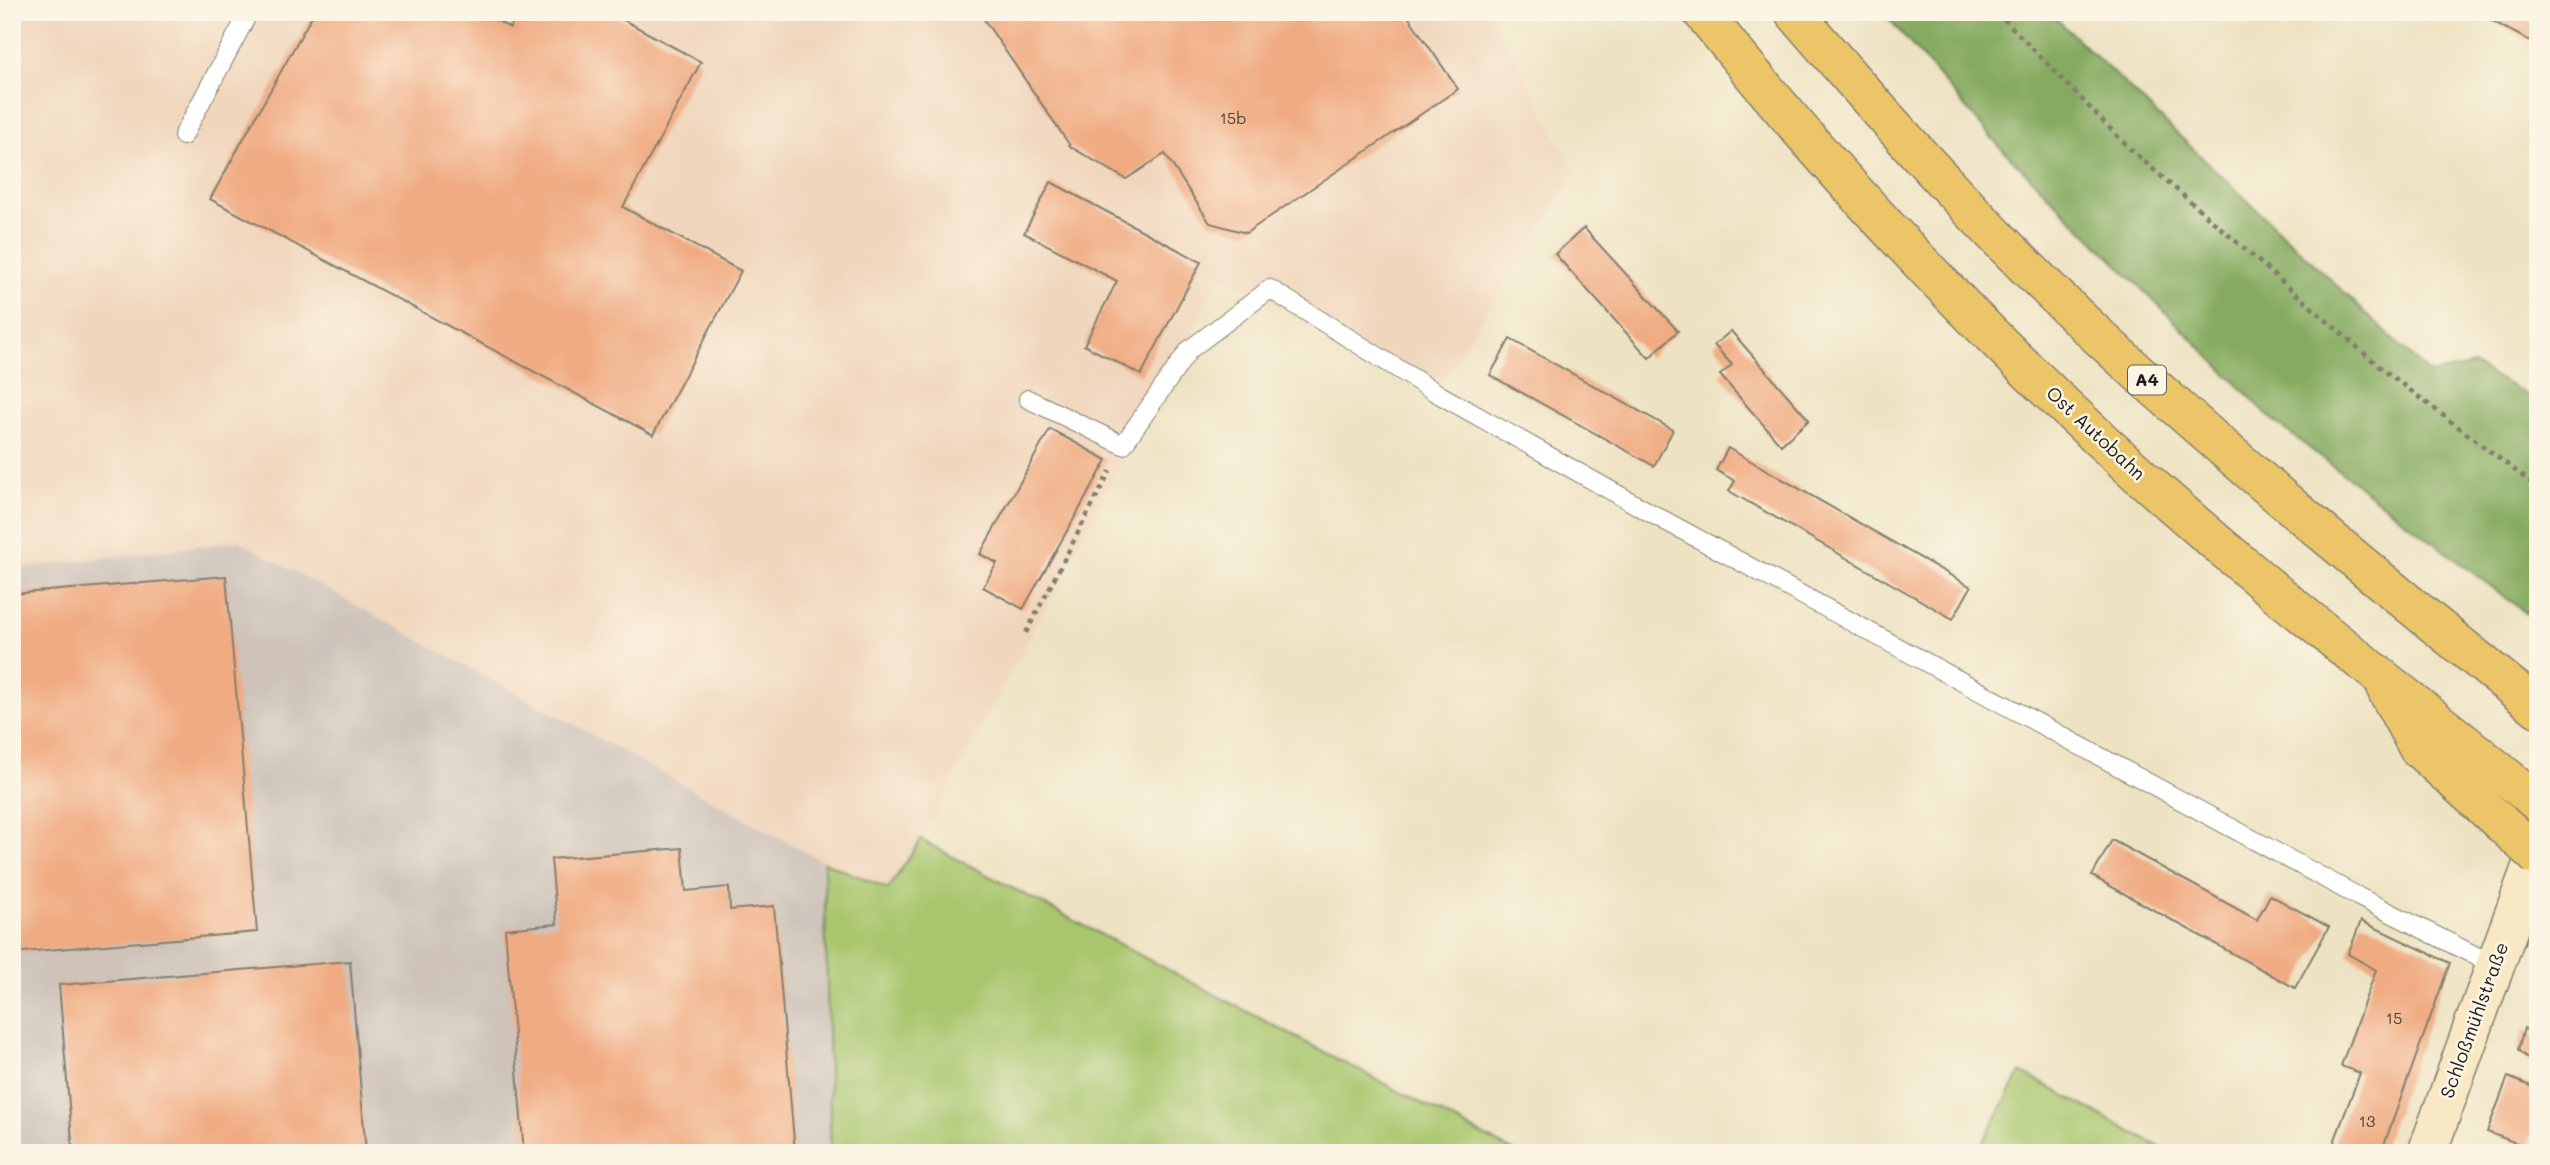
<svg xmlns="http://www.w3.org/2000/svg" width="2550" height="1165" font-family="Mali,sans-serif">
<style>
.built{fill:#f0d6bc}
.industrial{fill:#cec2b9}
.green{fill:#a9c66e;stroke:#627145;stroke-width:2}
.forest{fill:#86ab61;stroke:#51643e;stroke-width:2}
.building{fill:#f0ab82}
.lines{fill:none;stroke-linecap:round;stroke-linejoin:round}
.lane-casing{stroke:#847f6e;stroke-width:20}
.secondary-casing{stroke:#847f6e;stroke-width:41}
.highway-casing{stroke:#847f6e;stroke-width:41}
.path{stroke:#847f6e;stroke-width:4.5;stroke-dasharray:5 5;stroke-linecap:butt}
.lane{stroke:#fff;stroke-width:18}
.secondary{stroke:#f8e8c3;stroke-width:38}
.highway{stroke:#edc569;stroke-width:38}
.highway-bridge-casing{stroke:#847f6e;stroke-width:41;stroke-linecap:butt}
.highway-bridge{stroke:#edc569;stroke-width:38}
.labels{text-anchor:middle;stroke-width:5;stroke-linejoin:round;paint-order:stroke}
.number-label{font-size:16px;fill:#514036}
.shield{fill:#fcf5e5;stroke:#5f5d58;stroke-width:2}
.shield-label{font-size:18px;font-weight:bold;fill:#1c1c1c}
.street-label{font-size:19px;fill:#1c1c1c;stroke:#fcf5e5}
</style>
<rect width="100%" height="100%" fill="#fcf5e5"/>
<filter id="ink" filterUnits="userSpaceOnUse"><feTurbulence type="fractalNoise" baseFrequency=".0143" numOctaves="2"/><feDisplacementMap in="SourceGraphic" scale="14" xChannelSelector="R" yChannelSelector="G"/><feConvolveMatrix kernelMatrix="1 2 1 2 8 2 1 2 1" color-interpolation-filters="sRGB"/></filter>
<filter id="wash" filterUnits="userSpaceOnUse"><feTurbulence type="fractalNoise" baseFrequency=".00686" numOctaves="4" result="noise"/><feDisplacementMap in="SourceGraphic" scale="28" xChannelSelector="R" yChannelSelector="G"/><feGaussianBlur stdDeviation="1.57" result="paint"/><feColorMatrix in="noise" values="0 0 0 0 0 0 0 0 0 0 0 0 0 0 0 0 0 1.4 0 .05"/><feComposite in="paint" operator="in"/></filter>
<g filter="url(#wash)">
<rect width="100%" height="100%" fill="#ede2c1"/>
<path class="built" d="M12 12H1490L1576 173 1434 394 1222 275 921 840 888 890 824 862 239 541 12 569Z"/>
<path class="industrial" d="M239 541 824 862 831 1153H12V569Z"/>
<g class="green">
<path d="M921 840 1516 1153H831L824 862 888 889Z"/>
<path d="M2021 1072 2170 1153H1977Z"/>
</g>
<path class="forest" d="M1883 12H2049L2430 374 2474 365 2538 401V605L2530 616 2275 422 1998 145Z"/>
<g id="blocks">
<g class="building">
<path d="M314 12H482L510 28 518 12H609L701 62 623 207 741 271 653 435 210 199Z"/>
<path d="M992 12H1405L1458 89 1246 233 1210 223 1165 154 1126 179 1071 147 983 18Z"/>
<path d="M2478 12H2538V45L2505 28Z"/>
<path d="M1051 182 1201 262 1141 375 1084 345 1117 281 1024 233Z"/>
<path d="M1584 228 1678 331 1649 358 1555 254Z"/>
<path d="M1731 331 1809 420 1781 445 1720 375 1732 365 1714 345Z"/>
<path d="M1510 339 1673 430 1654 466 1490 375Z"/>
<path d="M1050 429 1107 460 1023 609 983 587 997 563 980 554Z"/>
<path d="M1728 448 1971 587 1953 619 1729 491 1735 481 1716 470Z"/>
<path d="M226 576 257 932 12 953V594Z"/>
<path d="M2112 840 2257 920 2270 895 2329 927 2295 988 2092 876Z"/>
<path d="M682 848 686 891 729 887 730 910 774 906 795 1153H524L505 929 557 924 551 859Z"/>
<path d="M2361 921 2450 963 2381 1153H2330L2360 1073 2341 1066 2376 970 2348 954Z"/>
<path d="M350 961 366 1153H73L59 985Z"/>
<path d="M2524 1028 2538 1040V1068L2518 1050Z"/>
<path d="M2508 1077 2538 1089V1119L2527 1147 2487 1132Z"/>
</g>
</g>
</g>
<g filter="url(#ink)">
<use href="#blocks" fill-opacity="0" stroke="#847f6e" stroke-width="2"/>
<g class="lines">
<g class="lane-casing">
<g id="lane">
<path d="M183 136 249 12"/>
<path d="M1028 399 1123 445 1189 350 1270 289 1440 395 1658 517 2359 897 2494 965"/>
</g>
</g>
<g class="secondary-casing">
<path id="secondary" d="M2427 1153 2538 848"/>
</g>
<g class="highway-casing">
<g id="highway">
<path d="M1702 12C1868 220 2057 411 2262 581 2353 657 2447 727 2538 803"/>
<path d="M1794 12C1890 125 1989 235 2098 336 2239 466 2388 588 2538 708"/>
<path d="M2387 691 2418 748 2500 822"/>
</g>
</g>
<g class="path">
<path d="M1997 12 2130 149 2381 368 2538 488"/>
<path d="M1026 633 1110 471"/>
</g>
<use href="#lane" class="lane"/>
<use href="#secondary" class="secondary"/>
<use href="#highway" class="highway"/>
<g class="highway-bridge-casing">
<path id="highway-bridge" d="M2500 822 2538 857"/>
</g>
<use href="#highway-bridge" class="highway-bridge"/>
</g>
</g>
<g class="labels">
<g class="number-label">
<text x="1233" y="124">15b</text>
<text x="2394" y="1024">15</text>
<text x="2367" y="1127">13</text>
</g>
<rect class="shield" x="2128" y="365.5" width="38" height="29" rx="5"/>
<g class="shield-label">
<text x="2147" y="386">A4</text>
</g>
<g class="street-label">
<text transform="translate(2096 433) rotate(43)" y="7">Ost Autobahn</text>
<text transform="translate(2474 1020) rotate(-70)" y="7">Schloßmühlstraße</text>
</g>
</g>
<rect width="2550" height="1165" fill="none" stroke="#fcf5e5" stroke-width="42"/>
</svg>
